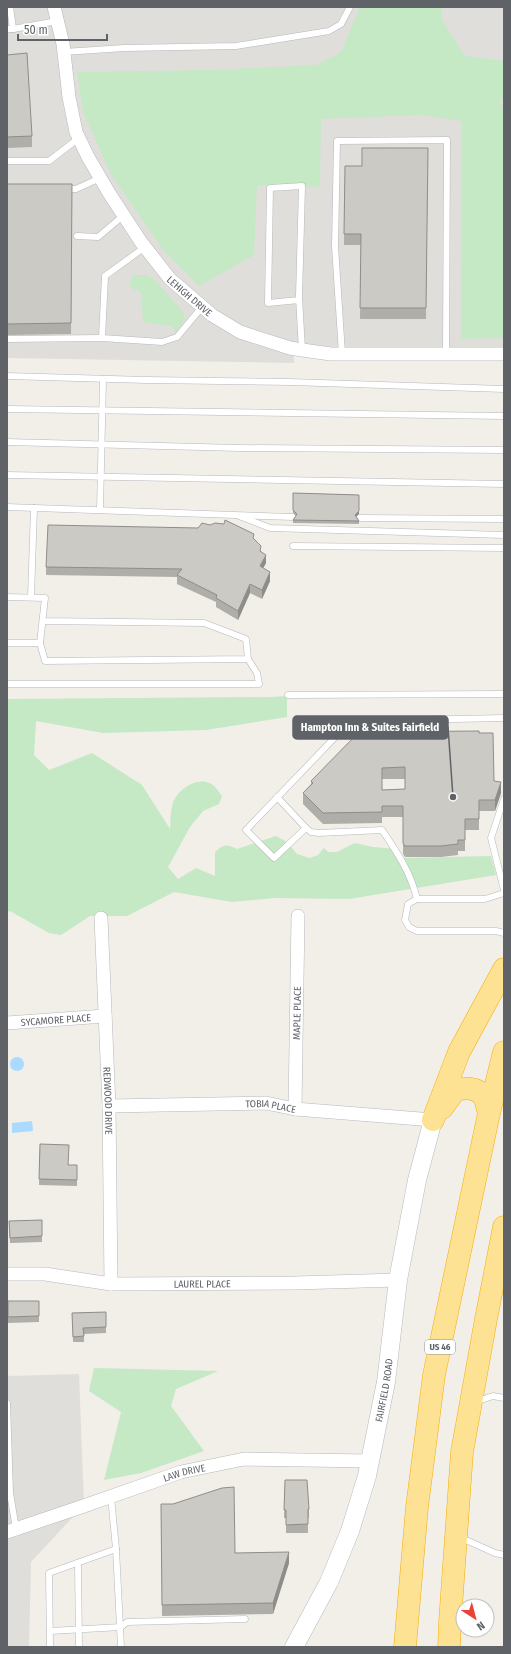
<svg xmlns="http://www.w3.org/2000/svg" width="511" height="1654" font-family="'Fira Sans Condensed',sans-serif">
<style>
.industrial{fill:#e0deda}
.green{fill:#c5e8c5}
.water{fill:#aadaff}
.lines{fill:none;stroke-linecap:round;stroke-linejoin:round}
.lane-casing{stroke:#b5b8bc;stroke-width:7}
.street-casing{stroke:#b5b8bc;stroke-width:14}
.secondary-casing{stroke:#b6babf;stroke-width:19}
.highway-casing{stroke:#f9ab00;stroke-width:23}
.lane{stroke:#fff;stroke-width:6}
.street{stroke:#fff;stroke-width:13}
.secondary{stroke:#fff;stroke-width:18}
.highway{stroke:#fde293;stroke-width:22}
.wall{fill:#afaea9;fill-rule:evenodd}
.shaded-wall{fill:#8f8d8a}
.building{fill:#cccac5;stroke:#8f8d8a;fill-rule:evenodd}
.labels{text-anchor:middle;stroke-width:4;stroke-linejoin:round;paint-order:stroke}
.shield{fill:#fff;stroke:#8f9295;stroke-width:1}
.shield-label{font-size:9px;font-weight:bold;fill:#5f6368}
.street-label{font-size:10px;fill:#5f6368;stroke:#fff}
.leader{fill:none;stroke:#5f6368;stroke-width:1.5}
.callout-dot{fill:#5f6368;stroke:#fff;stroke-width:1.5}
.callout{fill:#5f6368;stroke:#5f6368;stroke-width:1.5}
.callout-label{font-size:11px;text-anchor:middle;font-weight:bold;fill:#fff}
</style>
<rect width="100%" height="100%" fill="#f1efe8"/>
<g class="industrial">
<path d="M7 7H504V351L293 346 294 363 7 358Z"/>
<path d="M79 1374 84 1505 31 1562 29 1647H7V1376Z"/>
</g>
<g class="green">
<path d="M360 7H441L442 20 465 56 504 61V96L500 101 504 111V338L461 339 462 121 419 115 321 119 320 187 257 185 254 255 199 286 164 251 112 176 83 112 77 72 211 70 316 65 341 52Z"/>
<path d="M132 275H147L153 278 184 313 185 318 176 333 172 326 143 322 141 292 129 287Z"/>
<path d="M287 696V717L206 730 103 733 36 721 34 755 49 770 92 753 142 785 170 829C171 822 170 814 172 807 174 793 192 779 206 782 214 783 218 791 222 796L219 804 203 811 190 827 168 867 178 879 196 868 215 876V852C224 844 227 844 237 849L276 836 287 842 297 854 310 858 318 855 324 848 328 852H337L355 843 373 847 398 849 403 858 491 856 496 875 349 899 275 898 232 902 174 892 127 916H90L61 935 49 933 10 911 7 912V699L271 697Z"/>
<path d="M94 1368 218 1371 176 1389 171 1406 204 1451 141 1473 104 1480 121 1412 89 1391Z"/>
</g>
<g class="water">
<circle cx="17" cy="1064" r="7"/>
<path d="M32 1121 33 1131 12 1133V1123Z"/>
</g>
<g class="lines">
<g class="lane-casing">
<g id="lane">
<path d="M7 29H13L10 7"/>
<path d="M13 29 57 21"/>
<path d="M64 52 124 48 236 46 329 31 341 24 350 7"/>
<path d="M7 161H49L79 138"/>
<path d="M64 189H76L100 178"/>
<path d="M77 236 98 237 124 215"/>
<path d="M299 300 268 303 270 188 302 186 299 297 302 350"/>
<path d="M102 338 105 276 145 247"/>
<path d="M7 339 102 338 162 342 177 337 202 307"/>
<path d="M342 354 335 246 337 141 447 140 446 354"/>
<path d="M7 376 146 380 290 382 504 389"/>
<path d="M7 409 504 416"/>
<path d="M7 442 239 448 504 450"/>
<path d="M7 475 504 484"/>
<path d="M7 507 293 517"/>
<path d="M100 510 103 379"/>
<path d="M239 516 270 528 504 535"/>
<path d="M359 518 504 519"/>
<path d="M293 546 504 548"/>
<path d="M7 597 45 598 40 643 45 661 248 659 246 639 204 623 43 621"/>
<path d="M31 597 34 508"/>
<path d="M7 643H40"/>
<path d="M7 684H259L257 673 248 659"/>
<path d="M288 695 504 694"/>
<path d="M277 797 306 828 274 858 246 830 340 732 357 721 504 718"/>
<path d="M504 799 491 838 504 890"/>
<path d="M306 828 311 832 319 833 382 830C397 852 411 873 417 899"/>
<path d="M504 893 485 899H417L408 904 405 920 409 927 417 931H496L504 933"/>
<path d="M475 1402 493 1396 504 1398"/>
<path d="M7 1403 10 1493 16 1529"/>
<path d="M111 1497 116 1549 121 1647"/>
<path d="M459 1537 495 1553 504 1555"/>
<path d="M78 1563 79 1647"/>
<path d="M50 1631 121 1627 127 1622 245 1619"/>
<path d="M50 1647 49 1573 116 1549"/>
</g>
</g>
<g class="street-casing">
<g id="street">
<path id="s1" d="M54 7 63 44 69 97 76 132 88 157 109 193 141 242 170 279 212 315 240 332 290 348 302 350 331 354H504"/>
<path id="s2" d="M101 918 109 1106 111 1284"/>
<path id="s3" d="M7 1023 105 1016"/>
<path id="s4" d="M109 1106 266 1103 295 1109 433 1120"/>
<path id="s5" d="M295 1109 298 916"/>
<path id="s6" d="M7 1274H45L111 1284 295 1283 398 1280"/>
<path id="s7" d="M7 1532 78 1508 181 1472 244 1459 370 1461"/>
</g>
</g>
<g class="secondary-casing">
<g id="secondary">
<path id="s8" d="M294 1647 329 1582 350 1531 367 1476 386 1382 398 1280 417 1180 433 1120"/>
</g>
</g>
<g class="highway-casing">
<g id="highway">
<path d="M442 1108 455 1090C464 1088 478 1087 484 1097 487 1102 487 1108 489 1113"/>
<path d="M433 1120 459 1052 504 969"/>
<path d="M405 1647 417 1507 434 1375 489 1113 504 1052"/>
<path d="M449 1647 450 1622 462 1452 486 1319 504 1227"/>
</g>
</g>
<use href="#lane" class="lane"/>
<use href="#street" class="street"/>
<use href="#secondary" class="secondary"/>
<use href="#highway" class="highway"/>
</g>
<g class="wall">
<path d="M7 55 32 136V147L7 148Z"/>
<path d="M428 148 426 319H360L361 245H344L345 166H362Z"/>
<path d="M7 184H72L71 334 7 335Z"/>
<path d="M293 493 359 495V514L356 516 359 521V524L293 523V520L296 516 293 513Z"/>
<path d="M210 525 254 539 261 552 266 563 263 568 270 581 262 599 250 593 238 620 216 607V602L177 584V577L46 575V567Z"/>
<path d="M479 733 494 781 501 793 495 811H479V830H465V851H458V855L441 857H405L403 854V817H382V823L323 824 303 804V793L311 784V781ZM382 779H405V789L382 790Z"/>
<path d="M40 1144 69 1165H77V1186L39 1185Z"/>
<path d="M9 1221 42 1236V1242L10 1243Z"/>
<path d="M8 1301H39V1322L8 1323Z"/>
<path d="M106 1312V1333L84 1334V1342H73L72 1313Z"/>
<path d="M285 1480 309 1509V1518H308V1533H286V1518H284Z"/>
<path d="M161 1504 235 1553 289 1563 273 1614 162 1616Z"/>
</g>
<g class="shaded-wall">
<path d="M359 511V514L355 518V515Z"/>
<path d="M266 555V563L260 574V566Z"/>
<path d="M270 572V581L262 599V590Z"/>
<path d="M250 584V593L238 620V611Z"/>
<path d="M501 782V793L495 811V800Z"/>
<path d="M289 1552V1563L273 1614V1603Z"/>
</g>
<g class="building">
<path d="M27 53 32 136 7 137V55Z"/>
<path d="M362 148H428L426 308H360L361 234H344L345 166H362Z"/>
<path d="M7 184H72L71 323 7 324Z"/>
<path d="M293 493 359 495V511L355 515 359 521 293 520 297 514 293 510Z"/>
<path d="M225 520 254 534 253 538 261 546 260 551 266 555 260 566 270 572 262 590 250 584 238 611 216 598 217 595 177 575 182 569 46 567 48 525 198 528 202 523 210 525 215 523 224 524Z"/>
<path d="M479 731V733H493L494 781 501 782 495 800H479V819H465V840H458V844L441 846H405L403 843V806H382V812L323 813 303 793 313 783 311 781 359 732ZM405 767V789L382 790V768Z"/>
<path d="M40 1144 69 1145 68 1165H77V1180L39 1179Z"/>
<path d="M42 1220V1236L10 1238 9 1221Z"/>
<path d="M8 1301H39V1316L8 1317Z"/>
<path d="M106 1312V1327L83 1328 84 1336 73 1337 72 1313Z"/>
<path d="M285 1480H307L309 1509H308V1524L286 1525V1510H284Z"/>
<path d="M234 1487 235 1553 289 1552 273 1603 162 1605 161 1504H173L222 1488Z"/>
</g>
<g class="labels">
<rect class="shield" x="425" y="1340" width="30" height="14" rx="3"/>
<g class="shield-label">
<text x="440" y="1350">US 46</text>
</g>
<g class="street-label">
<text dy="4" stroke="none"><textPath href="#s1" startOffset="328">LEHIGH DRIVE</textPath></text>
<text dy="4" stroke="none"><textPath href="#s5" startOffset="96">MAPLE PLACE</textPath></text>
<text dy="4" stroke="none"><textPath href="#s3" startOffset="49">SYCAMORE PLACE</textPath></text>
<text dy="4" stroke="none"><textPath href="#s2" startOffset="183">REDWOOD DRIVE</textPath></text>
<text dy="4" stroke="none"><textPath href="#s4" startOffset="162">TOBIA PLACE</textPath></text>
<text dy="4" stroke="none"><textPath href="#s6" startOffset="196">LAUREL PLACE</textPath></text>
<text dy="4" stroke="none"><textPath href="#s8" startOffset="274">FAIRFIELD ROAD</textPath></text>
<text dy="4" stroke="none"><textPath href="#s7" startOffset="187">LAW DRIVE</textPath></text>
</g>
</g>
<path class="leader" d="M453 797L448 727"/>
<circle class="callout-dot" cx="453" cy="797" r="4"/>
<rect class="callout" x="293" y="716" width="155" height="23" rx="4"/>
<g class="callout-label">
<text x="370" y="731">Hampton Inn &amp; Suites Fairfield</text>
</g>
<rect width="511" height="1654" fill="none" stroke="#5f6368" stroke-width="16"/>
<g transform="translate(475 1618) rotate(144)"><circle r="19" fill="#ffffff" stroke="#bfc1c3"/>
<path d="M0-3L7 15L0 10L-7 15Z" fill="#ea4335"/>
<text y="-6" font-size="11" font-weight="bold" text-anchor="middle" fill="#5f6368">N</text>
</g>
<path d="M18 34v6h89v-6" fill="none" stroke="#5f6368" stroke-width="2"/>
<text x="24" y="34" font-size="12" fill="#5f6368" stroke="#ffffff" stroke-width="3" paint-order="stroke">50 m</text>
</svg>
